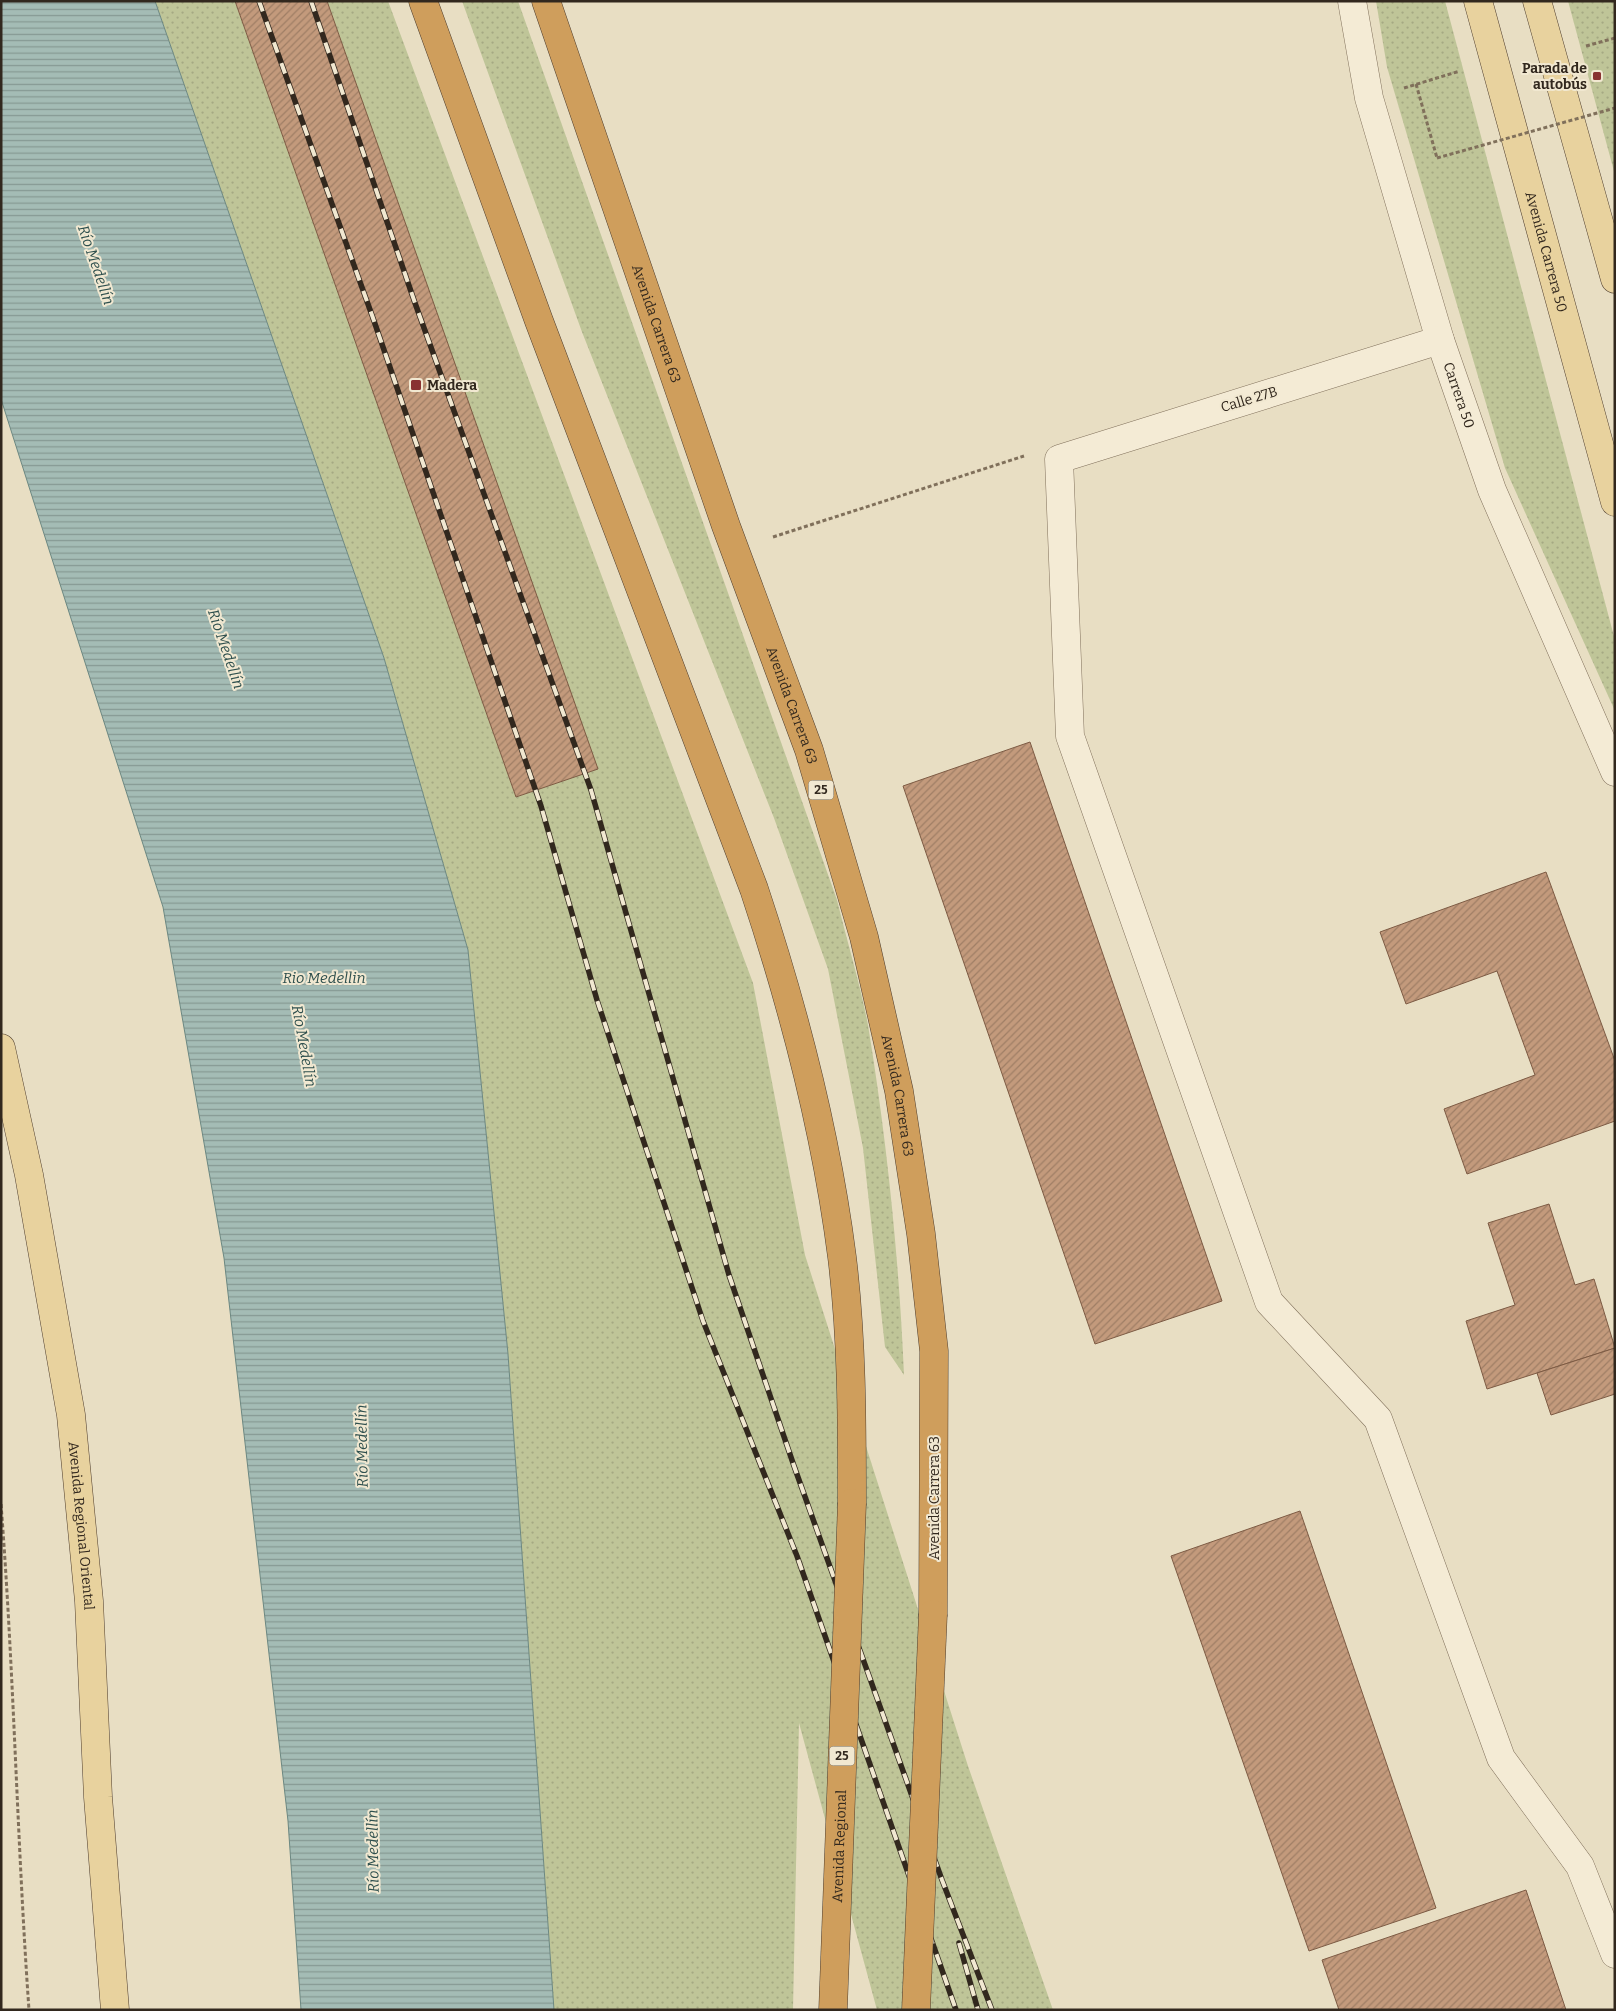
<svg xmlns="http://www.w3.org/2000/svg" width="1616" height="2011" font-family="Bitter,serif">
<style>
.grass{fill:url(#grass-dots)}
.water{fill:url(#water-rules);stroke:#6c8882}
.building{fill:url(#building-hatch);stroke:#7d5b44}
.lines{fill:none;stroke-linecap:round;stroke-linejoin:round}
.minor-casing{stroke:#80705b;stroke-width:29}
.major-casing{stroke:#4f3e2f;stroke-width:29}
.highway-casing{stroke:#4f3e2f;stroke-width:29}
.path{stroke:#80705b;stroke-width:3;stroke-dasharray:4 2.5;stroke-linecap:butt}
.minor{stroke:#f4ebd5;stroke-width:28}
.major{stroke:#e8d29e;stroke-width:28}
.highway{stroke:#cf9e5c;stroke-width:28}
.rail-casing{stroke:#32281e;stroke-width:5.5}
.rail{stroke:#f1e8d1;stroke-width:4;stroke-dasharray:11;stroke-linecap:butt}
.highway-bridge-casing{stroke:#4f3e2f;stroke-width:29;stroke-linecap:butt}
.path-bridge{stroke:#80705b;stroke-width:3;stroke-dasharray:4 2.5;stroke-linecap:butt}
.highway-bridge{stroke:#cf9e5c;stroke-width:28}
.poi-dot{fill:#893232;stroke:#f1e8d1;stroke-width:2}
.labels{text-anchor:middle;stroke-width:4;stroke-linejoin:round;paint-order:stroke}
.shield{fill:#f1e8d1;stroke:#6b6254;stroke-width:1}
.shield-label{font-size:12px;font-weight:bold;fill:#32281e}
.poi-label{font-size:14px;font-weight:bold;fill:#32281e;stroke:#f1e8d1;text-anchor:end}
.street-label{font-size:14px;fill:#32281e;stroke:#f1e8d1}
.water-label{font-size:15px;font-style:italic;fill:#2f504e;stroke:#f1e8d1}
</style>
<defs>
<pattern id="grass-dots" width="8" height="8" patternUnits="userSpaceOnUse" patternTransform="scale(1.25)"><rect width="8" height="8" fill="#bfc598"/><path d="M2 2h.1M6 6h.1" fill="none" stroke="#a5a983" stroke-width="1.8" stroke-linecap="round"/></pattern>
<pattern id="water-rules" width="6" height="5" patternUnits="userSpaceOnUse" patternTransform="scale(1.25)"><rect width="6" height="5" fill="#a4bcb5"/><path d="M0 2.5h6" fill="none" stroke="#869993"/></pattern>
<pattern id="building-hatch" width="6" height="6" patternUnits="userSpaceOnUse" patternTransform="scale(1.25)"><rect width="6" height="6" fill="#c39a7c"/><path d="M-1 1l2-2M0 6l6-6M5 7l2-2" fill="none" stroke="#9f7e65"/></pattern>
</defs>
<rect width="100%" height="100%" fill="#e8dec3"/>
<g class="grass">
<path d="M155 1H235L516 797 597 769 327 1H388L753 983 805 1255 968 1766 1053 2010H877L799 1723 793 2010H554L508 1354 468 950 384 658Z"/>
<path d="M462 1H518L837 900C847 941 860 983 868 1025 887 1141 899 1258 904 1375L885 1347 863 1148 828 969 774 818 582 332Z"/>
<path d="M1376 1H1445L1615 640V711L1505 468 1387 67Z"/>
<path d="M1568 1H1615V175Z"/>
</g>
<path class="water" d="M1 1H155L384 658 468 950 508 1354 554 2010H301L288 1821 224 1258 163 907 1 399Z"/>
<g class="building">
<path d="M235 1H327L598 769 516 797Z"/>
<path d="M1030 742 1222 1301 1095 1344 903 786Z"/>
<path d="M1546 872 1615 1061V1121L1467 1174 1444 1109 1535 1075 1497 971 1406 1004 1380 932Z"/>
<path d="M1549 1204 1575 1285 1594 1279 1615 1348 1487 1389 1466 1321 1515 1305 1488 1223Z"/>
<path d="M1615 1348V1394L1551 1415 1537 1373Z"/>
<path d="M1300 1511 1436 1908 1309 1951 1171 1556Z"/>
<path d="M1526 1890 1566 2010H1339L1322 1960Z"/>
</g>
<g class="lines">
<g class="minor-casing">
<g id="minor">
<path id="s1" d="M1352 1 1369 98 1440 340 1492 490 1615 772"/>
<path d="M1440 340 1059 459 1070 736 1269 1302 1378 1419 1501 1758 1580 1866 1615 1954"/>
</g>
</g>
<g class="major-casing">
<g id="major">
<path id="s2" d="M1478 1 1615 502"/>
<path d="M1537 1 1615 279"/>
<path id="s3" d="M1 1048 29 1175 71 1415 89 1601 98 1797 115 2010"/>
</g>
</g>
<g class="highway-casing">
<g id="highway">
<path d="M423 1 539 321 754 889C794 1009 826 1132 842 1257 852 1338 852 1421 852 1503"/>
<path id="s4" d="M546 1 726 526 809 750 864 937 899 1091 921 1234 934 1351 933 1614"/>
</g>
</g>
<g class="path">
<path d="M1586 46 1615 38"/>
<path d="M1416 84 1437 158"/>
<path d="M1404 88 1460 71"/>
<path d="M773 537 1024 456"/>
<path d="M1 1504C14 1673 17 1841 29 2010"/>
</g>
<use href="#minor" class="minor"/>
<use href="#major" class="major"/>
<use href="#highway" class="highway"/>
<g class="rail-casing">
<g id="rail">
<path d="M259 1 373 318 541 806 597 1000 703 1321 797 1556 956 2010"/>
<path d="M311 1 415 303 591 790 729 1275 794 1466 942 1880 992 2010"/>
<path d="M959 1943 978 2010"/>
</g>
</g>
<use href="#rail" class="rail"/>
<g class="highway-bridge-casing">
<g id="highway-bridge">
<path id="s5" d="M833 2010 852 1503"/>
<path d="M916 2010 933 1614"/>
</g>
</g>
<path class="path-bridge" d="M1437 158 1615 108"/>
<use href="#highway-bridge" class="highway-bridge"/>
</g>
<g class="poi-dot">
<rect x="1592" y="71" width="10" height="10" rx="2.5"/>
<rect x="410" y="379" width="12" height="12" rx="2.5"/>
</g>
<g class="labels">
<g class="shield">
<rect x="808.5" y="780.5" width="25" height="19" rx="4"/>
<rect x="829.5" y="1746.5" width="25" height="19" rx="4"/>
</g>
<g class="shield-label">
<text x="821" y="794">25</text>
<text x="842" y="1760">25</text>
</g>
<g class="poi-label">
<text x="1587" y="73">Parada de<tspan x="1587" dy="16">autobús</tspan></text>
<text x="427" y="390" text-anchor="start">Madera</text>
</g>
<g class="street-label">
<text dy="5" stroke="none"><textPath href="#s2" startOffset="260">Avenida Carrera 50</textPath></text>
<text dy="5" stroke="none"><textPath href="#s4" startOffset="341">Avenida Carrera 63</textPath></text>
<text dy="5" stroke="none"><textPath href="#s1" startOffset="409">Carrera 50</textPath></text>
<text transform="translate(1249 399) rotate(-17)" y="5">Calle 27B</text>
<text dy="5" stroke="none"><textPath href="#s4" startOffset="746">Avenida Carrera 63</textPath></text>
<text dy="5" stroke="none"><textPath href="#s4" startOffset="1151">Avenida Carrera 63</textPath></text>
<text transform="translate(934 1498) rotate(-90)" y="5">Avenida Carrera 63</text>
<text dy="5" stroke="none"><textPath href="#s3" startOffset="485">Avenida Regional Oriental</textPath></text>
<text dy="5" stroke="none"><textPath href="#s5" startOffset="164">Avenida Regional</textPath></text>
</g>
<g class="water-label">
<text transform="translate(96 265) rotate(71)" y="5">Río Medellín</text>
<text transform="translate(226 649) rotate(71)" y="5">Río Medellín</text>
<text x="324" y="983">Rio Medellin</text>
<text transform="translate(304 1046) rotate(80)" y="5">Río Medellín</text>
<text transform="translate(362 1446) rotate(-91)" y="5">Río Medellín</text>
<text transform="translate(373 1851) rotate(-91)" y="5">Río Medellín</text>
</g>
</g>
<rect width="1616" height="2011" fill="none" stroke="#32281e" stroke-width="5"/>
</svg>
